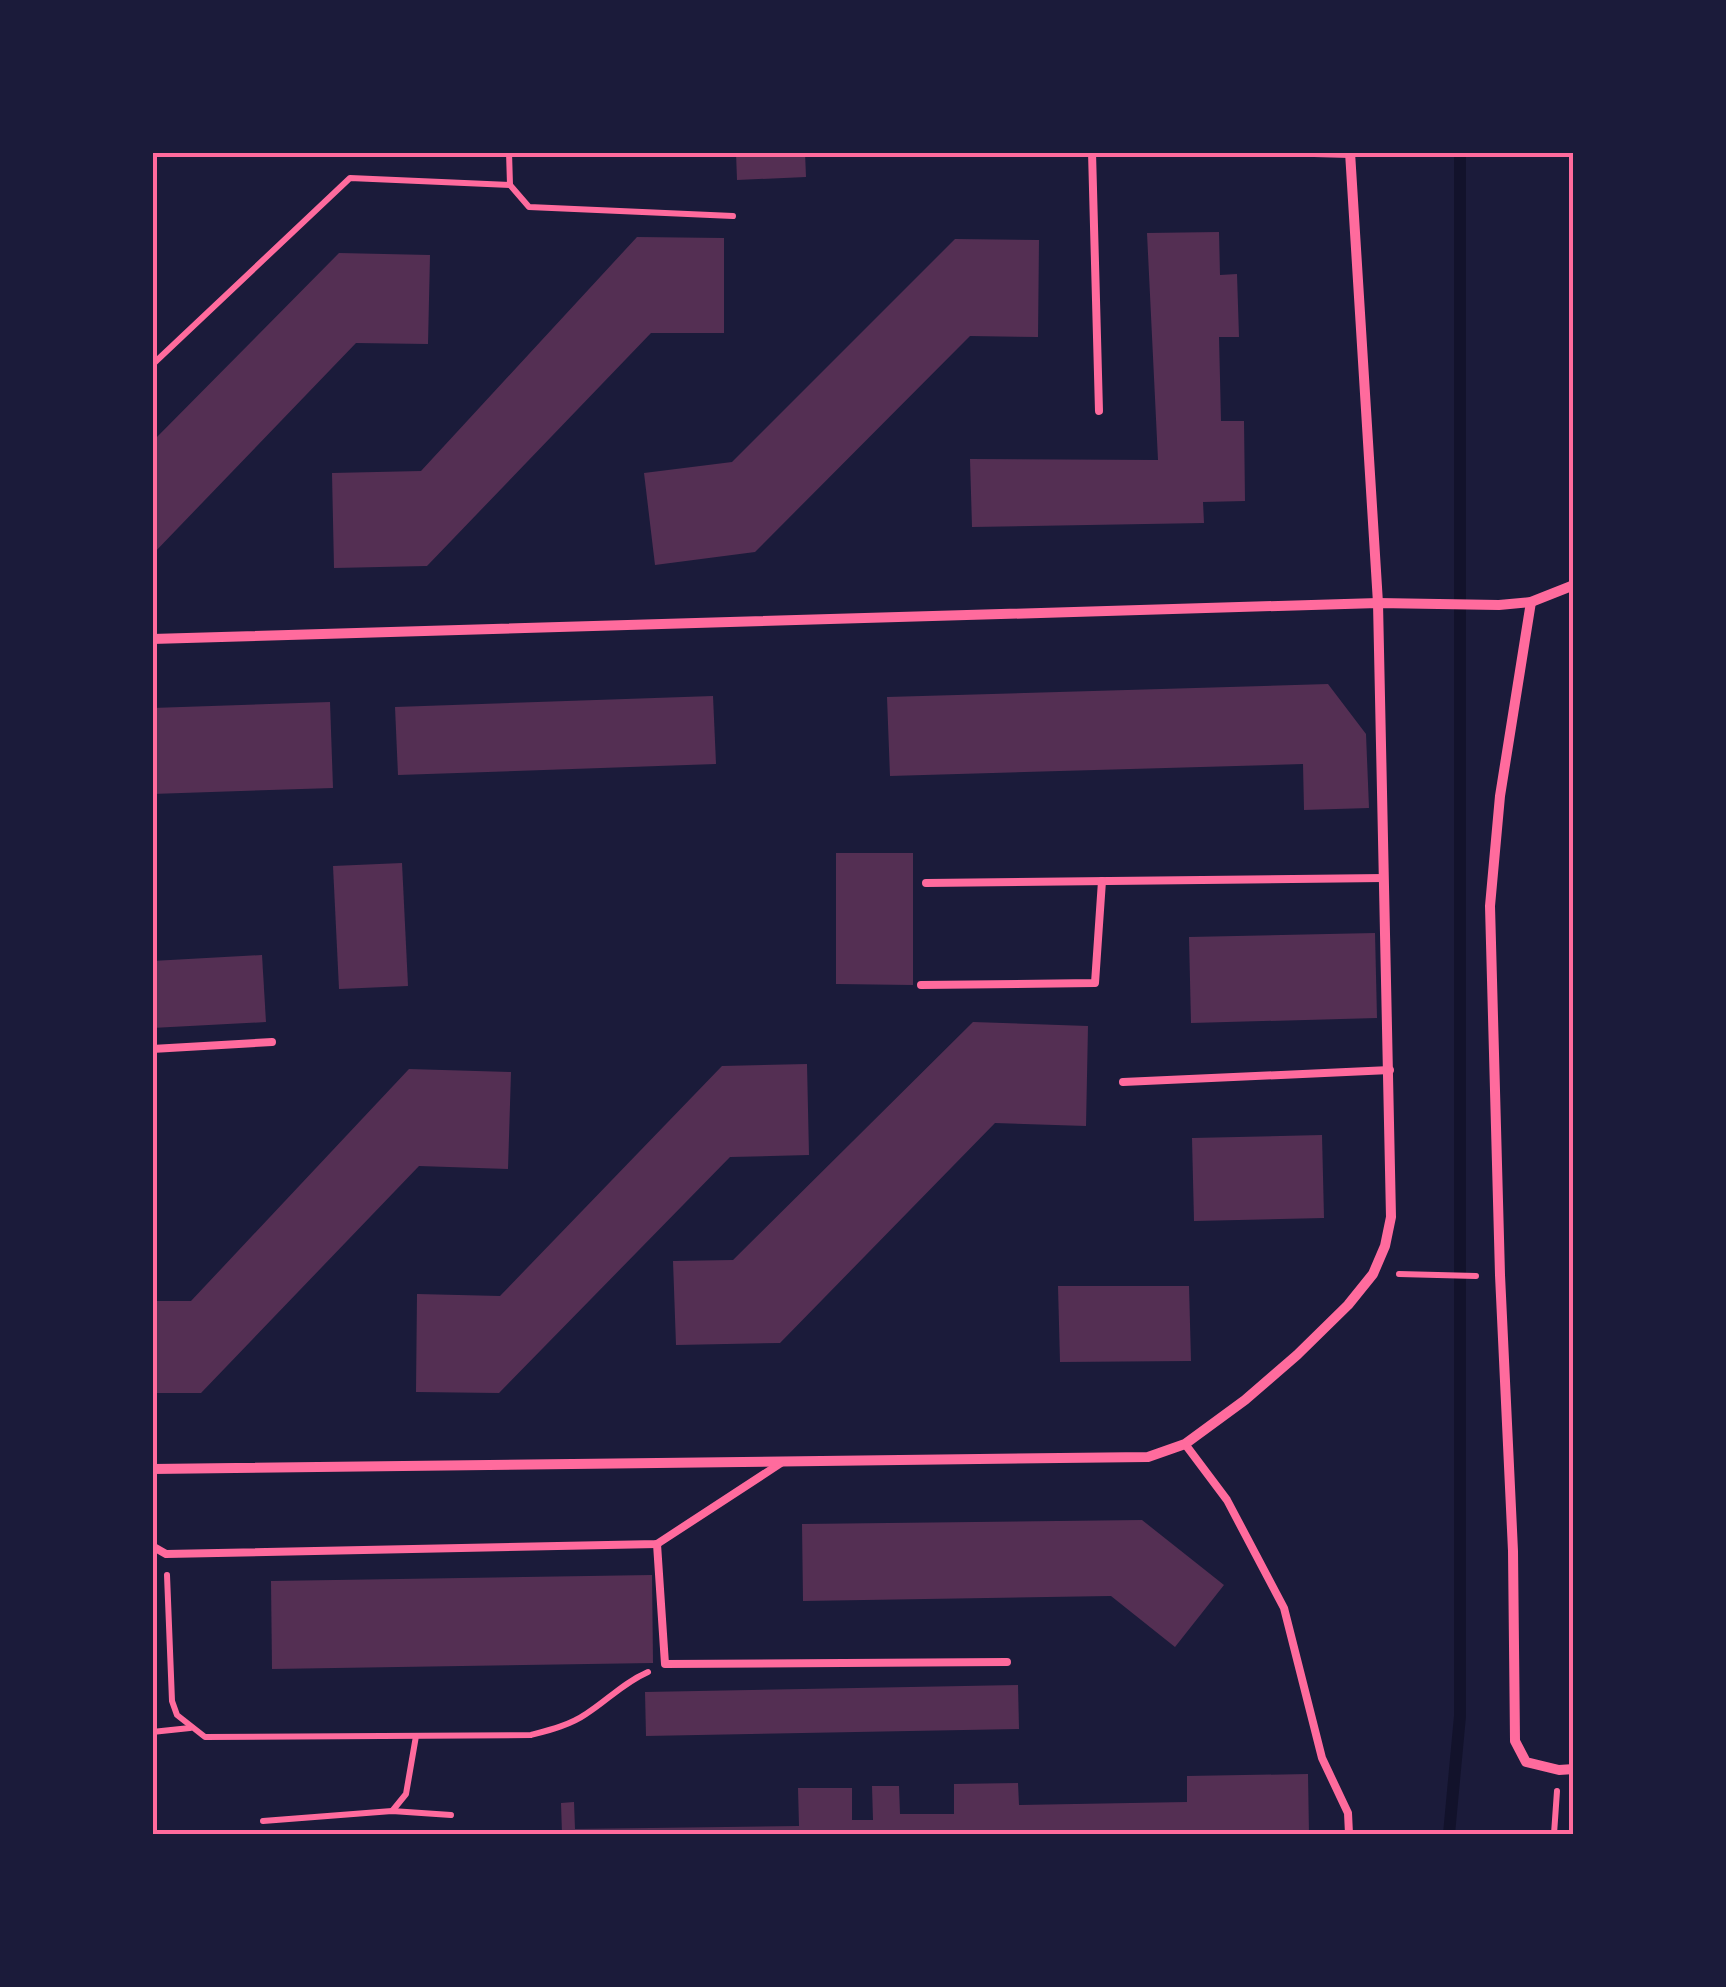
<svg xmlns="http://www.w3.org/2000/svg" width="1726" height="1987" font-family="'Roboto Serif',serif">
<style>
.lines{fill:none;stroke-linecap:round;stroke-linejoin:round}
.stream{stroke:#12122b;stroke-width:12}
.building{fill:#542f53}
.path{stroke:#ff6b9d;stroke-width:6}
.service{stroke:#ff6b9d;stroke-width:8}
.minor{stroke:#ff6b9d;stroke-width:10}
.neatline{fill:none;stroke:#ff6b9d;stroke-width:4}
</style>
<rect width="100%" height="100%" fill="#1b1b3a"/>
<g class="lines">
<path class="stream" d="M1449 1834 1460 1716V152"/>
</g>
<g class="building">
<path d="M736 152H805L806 177 737 180Z"/>
<path d="M1219 232 1220 275 1237 274 1239 337H1219L1221 421H1244L1245 501 1203 502 1204 523 972 527 970 459 1158 460 1147 233Z"/>
<path d="M637 237 724 238V333H651L427 566 334 568 332 473 421 471Z"/>
<path d="M955 239 1039 240 1038 337 970 336 755 552 655 565 644 473 732 462Z"/>
<path d="M339 253 430 255 428 344 356 343 152 555V442Z"/>
<path d="M1328 684 1366 734 1369 808 1304 810 1303 764 890 776 887 697Z"/>
<path d="M713 696 716 764 398 775 395 707Z"/>
<path d="M330 702 333 788 152 794V708Z"/>
<path d="M836 853H913V985L836 984Z"/>
<path d="M402 863 408 986 339 989 333 866Z"/>
<path d="M1375 933 1377 1018 1191 1023 1189 937Z"/>
<path d="M262 955 266 1022 152 1028V961Z"/>
<path d="M973 1022 1088 1026 1086 1126 995 1123 780 1343 676 1345 673 1261 733 1260Z"/>
<path d="M807 1064 809 1155 730 1157 499 1393 416 1392 417 1294 500 1296 722 1066Z"/>
<path d="M409 1069 511 1072 508 1169 419 1166 201 1393H152V1301H191Z"/>
<path d="M1322 1135 1324 1218 1194 1221 1192 1138Z"/>
<path d="M1058 1286H1189L1191 1361 1060 1362Z"/>
<path d="M1142 1520 1224 1585 1175 1647 1111 1596 803 1601 802 1524Z"/>
<path d="M652 1575 653 1663 272 1669 271 1581Z"/>
<path d="M1018 1685 1019 1729 646 1736 645 1692Z"/>
<path d="M1308 1774 1309 1834H562L561 1803 574 1802 575 1829 799 1826 798 1788H852V1820H873L872 1786H899L900 1814H954V1784L1018 1783 1019 1805 1187 1802V1776Z"/>
</g>
<g class="lines">
<g class="path">
<path d="M510 185 529 207 733 216"/>
<path d="M152 365 350 178 510 185 509 152"/>
<path d="M1399 1274 1476 1276"/>
<path d="M167 1575 172 1701 177 1715 205 1737 531 1735C550 1730 570 1725 586 1714 608 1700 623 1683 648 1672"/>
<path d="M152 1732 190 1728"/>
<path d="M393 1810 406 1794 416 1736"/>
<path d="M263 1821 392 1811 451 1815"/>
<path d="M1554 1834 1557 1791"/>
</g>
<g class="service">
<path d="M1092 152 1099 411"/>
<path d="M1278 152 1350 154"/>
<path d="M926 883 1384 878"/>
<path d="M921 985 1095 983 1102 881"/>
<path d="M152 1049 272 1042"/>
<path d="M1123 1082 1390 1070"/>
<path d="M1185 1444 1227 1500 1284 1608 1322 1758 1348 1813 1349 1834"/>
<path d="M657 1544 665 1664 1007 1662"/>
<path d="M152 1546 166 1554 657 1544 781 1463"/>
</g>
<g class="minor">
<path d="M1531 602 1500 796 1490 906 1500 1275 1513 1551 1515 1741 1526 1762 1559 1770 1574 1769"/>
<path d="M152 639 1378 603 1499 605 1531 602 1574 585"/>
<path d="M152 1469 1148 1457 1185 1444 1245 1400 1297 1355 1348 1305 1373 1274 1385 1246 1391 1217 1378 603 1350 152"/>
</g>
</g>
<rect width="1726" height="1987" fill="none" stroke="#1b1b3a" stroke-width="310"/>
<rect x="155" y="155" width="1416" height="1677" class="neatline"/>
</svg>
